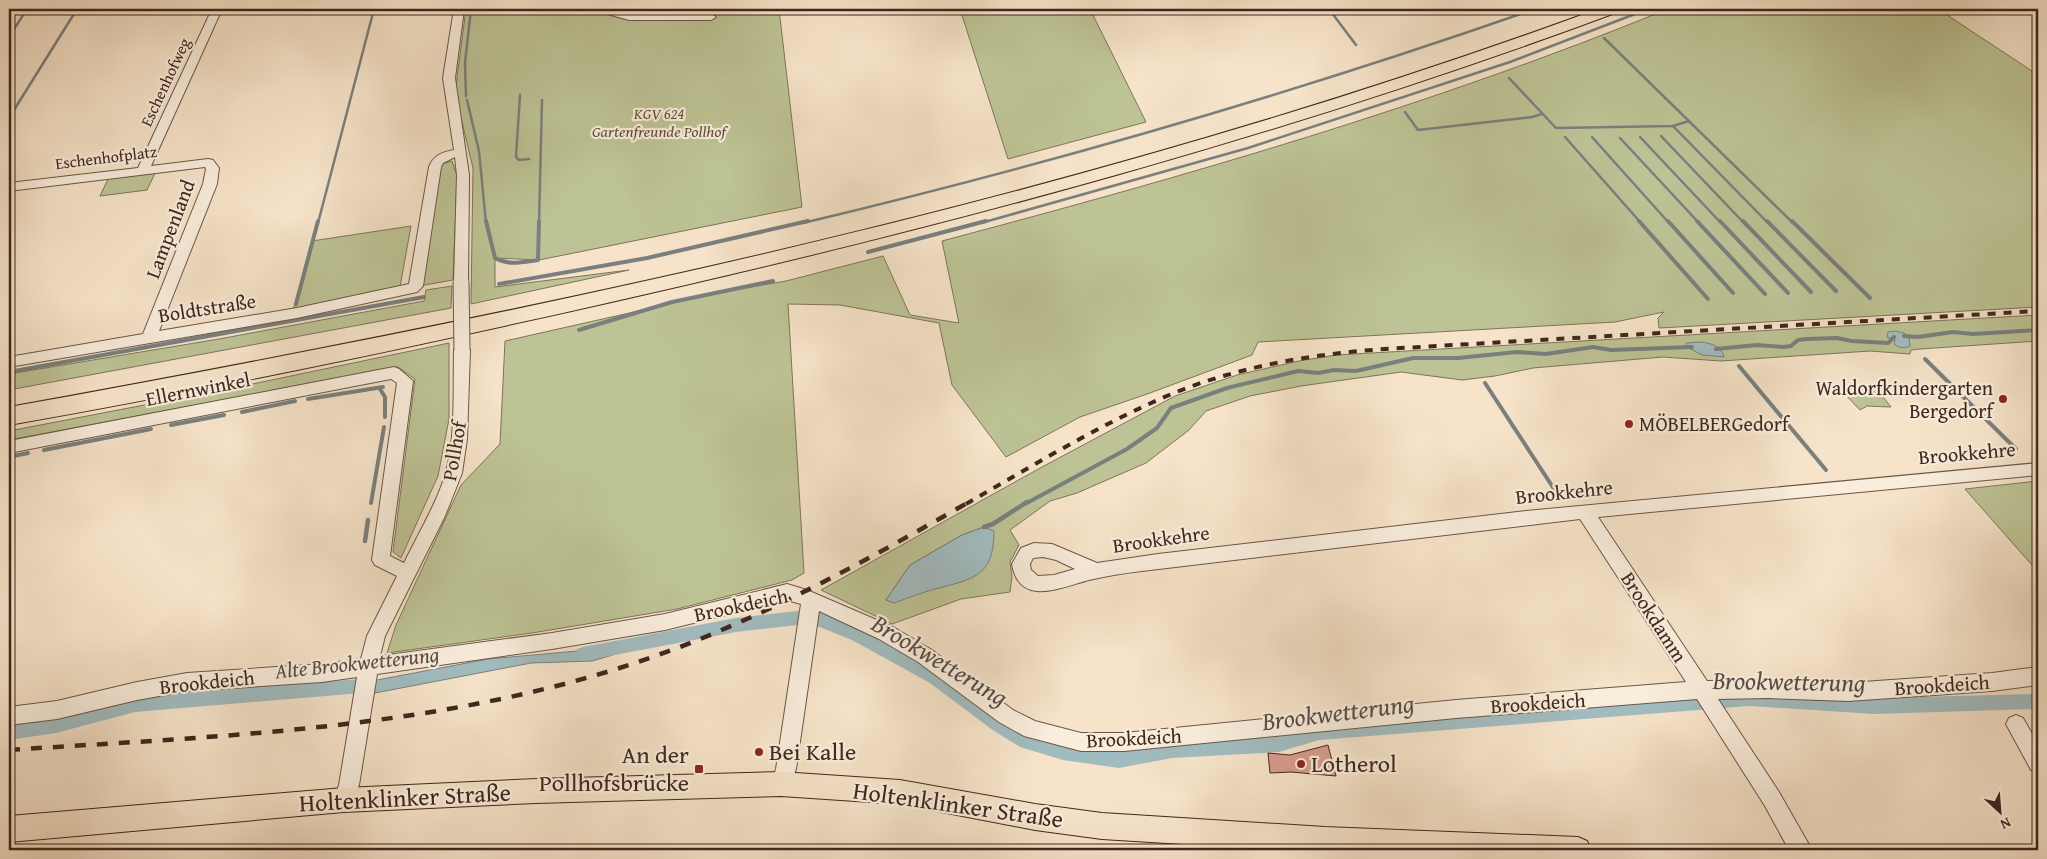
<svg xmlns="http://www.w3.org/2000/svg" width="2047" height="859" font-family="'Gentium Book Plus',serif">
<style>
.green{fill:#bdc395;stroke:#7e7559;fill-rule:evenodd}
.water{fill:#a1bcc0;stroke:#79807f}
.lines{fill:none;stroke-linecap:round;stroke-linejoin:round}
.stream-far2{stroke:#79807f;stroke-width:2.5}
.stream-far1{stroke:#79807f;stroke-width:4}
.stream{stroke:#79807f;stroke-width:4.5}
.canal{fill:#a1bcc0;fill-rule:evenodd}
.building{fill:#d79a8e;stroke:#3e271d}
.minor-casing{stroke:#6c5648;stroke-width:2}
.major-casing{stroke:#3e271d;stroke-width:2}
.highway-casing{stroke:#3e271d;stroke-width:2}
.minor{fill:#f9eddc;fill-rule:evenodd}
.major{fill:#f6e3c9;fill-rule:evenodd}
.highway{fill:#f6e3c9;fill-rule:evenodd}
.rail-far1{stroke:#3e271d;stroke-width:4;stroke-dasharray:8 8;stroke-linecap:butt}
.rail{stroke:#3e271d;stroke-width:4.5;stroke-dasharray:11 11;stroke-linecap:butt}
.minor-bridge-casing{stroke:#6c5648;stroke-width:17;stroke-linecap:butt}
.minor-bridge{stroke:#f9eddc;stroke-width:15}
.poi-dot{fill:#8f2418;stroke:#f9eddc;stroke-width:2}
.labels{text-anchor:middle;stroke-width:4.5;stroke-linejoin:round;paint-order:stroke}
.far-street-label{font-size:16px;fill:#3e271d;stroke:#f9eddc}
.far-park-label{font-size:16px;font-style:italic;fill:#5e4e3b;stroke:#f9eddc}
.street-label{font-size:20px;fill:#3e271d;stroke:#f9eddc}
.poi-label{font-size:20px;fill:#3e271d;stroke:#f9eddc;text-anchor:end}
.water-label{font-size:21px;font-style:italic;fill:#574c46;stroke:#f9eddc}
.near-poi-label{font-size:24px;fill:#3e271d;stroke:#f9eddc;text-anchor:start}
.near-street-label{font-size:24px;fill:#3e271d;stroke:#f9eddc}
.near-water-label{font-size:25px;font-style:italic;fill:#574c46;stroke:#f9eddc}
</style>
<rect width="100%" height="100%" fill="#f6e3c9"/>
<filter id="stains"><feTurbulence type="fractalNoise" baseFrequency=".004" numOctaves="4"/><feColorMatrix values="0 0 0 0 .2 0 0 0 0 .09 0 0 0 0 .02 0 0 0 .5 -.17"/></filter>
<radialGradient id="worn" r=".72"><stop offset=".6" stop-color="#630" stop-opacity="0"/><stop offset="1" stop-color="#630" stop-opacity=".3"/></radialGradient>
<g class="green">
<path d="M466 9H779L802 207 539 260 495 258V287L629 270 471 304 473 168 455 93Z"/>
<path d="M960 9H1090L1146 122 1008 159Z"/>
<path d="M1668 9H1938L2038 75V307L1659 328 1658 318 1664 312 1615 322 1258 342 1252 355 1150 393 1080 417 1006 457 952 385 939 323 840 305 788 304 804 573 792 580 677 609 532 633 387 653 396 625 461 485 500 444 505 341 727 291 786 281 883 256 910 315 959 323 942 241C1187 176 1433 105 1668 9Z"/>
<path d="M452 161 457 176 453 280 419 286 439 165Z"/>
<path d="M156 171 147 190 100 196 109 177Z"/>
<path d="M411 226 400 287 293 310 312 241Z"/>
<path d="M452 286 451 308 9 390V374L219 339 424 301 426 290Z"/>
<path d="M2038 315V341L1920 349 1911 350 1910 354 1870 351 1721 361 1663 357 1533 368 1495 376 1462 380 1401 372 1301 386 1250 396 1206 411 1189 430 1146 463 1077 493 1050 501 1010 530 1019 545 1010 562 1012 577 1010 592 961 599 892 624 821 590 1042 467 1175 396 1237 375 1299 361 1336 355ZM984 527 993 531 961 582 886 600 910 565 962 535Z"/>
<path d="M449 343V419L438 476 401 558 393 552 415 379 398 367 9 440V431L238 387Z"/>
<path d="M1875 387 1891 407 1867 406 1860 410 1841 390Z"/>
<path d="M2038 481V572L1965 489Z"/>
</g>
<g class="water">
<path d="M1896 331 1904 333 1909 338 1910 346C1903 349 1899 348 1894 344L1895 340 1887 337 1888 332Z"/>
<path d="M1700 342C1710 343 1722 346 1724 357L1702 355 1687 347 1686 343Z"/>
<path d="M984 527 994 531C994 577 973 579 935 589 921 593 908 598 894 603L886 600 910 565 962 535Z"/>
<path d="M588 650 623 652 592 661 531 663 375 693 377 680 488 659Z"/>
</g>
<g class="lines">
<g class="stream-far2">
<path d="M1329 9 1356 45"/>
<path d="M9 37 27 9"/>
<path d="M1604 38 1793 223"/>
<path d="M1509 78 1556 128 1673 126 1689 121"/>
<path d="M520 95 516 157 519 160 529 159"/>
<path d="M466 96 465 63 471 9"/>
<path d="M467 100 479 151 486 223"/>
<path d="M1405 112 1418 130 1532 117 1542 114"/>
<path d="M9 118 77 9"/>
<path d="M1673 126 1768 223"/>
<path d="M1661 136 1744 223"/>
<path d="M1565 137 1641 223"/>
<path d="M1592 137 1669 223"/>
<path d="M1640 137 1721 223"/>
<path d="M1620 138 1699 223"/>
<path d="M318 223 374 9"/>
<path d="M539 223 542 100"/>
<path d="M803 223C1050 164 1295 93 1535 9"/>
<path d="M981 223 1248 148 1510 62 1648 9"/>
</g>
<g class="stream-far1">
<path d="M486 221 495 258C509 266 523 262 538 260L539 221"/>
<path d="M1639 221 1708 299"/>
<path d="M1668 221 1733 293"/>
<path d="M1697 221 1765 294"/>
<path d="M1720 221 1788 293"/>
<path d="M1743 221 1811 292"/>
<path d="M1767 221 1836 291"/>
<path d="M1792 221 1870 298"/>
<path d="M868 252 986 221"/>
<path d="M499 284 647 258 808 221"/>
<path d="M296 304 318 221"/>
<path d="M579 330 672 302 773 281"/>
<path d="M1904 336 1918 337 1953 332 1973 334 2038 330"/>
<path d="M1716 349 1757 345 1783 347 1791 346 1798 340 1807 339 1837 338 1852 341 1888 343 1894 337"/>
<path d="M1925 359 2016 449"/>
<path d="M1739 366 1826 470"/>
<path d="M9 372 424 297"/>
<path d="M1485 383 1556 492"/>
<path d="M380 389 385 397V417"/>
<path d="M308 399 383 387"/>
<path d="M242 412 295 401"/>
<path d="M171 425 224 415"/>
<path d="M44 450 151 429"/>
<path d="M9 457 28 453"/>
<path d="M371 503 384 427"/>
<path d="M1025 504 1127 449 1157 428 1171 408 1227 388 1298 371 1318 373 1334 370 1356 371 1413 358H1458L1517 352 1546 354 1593 347 1611 350 1692 347"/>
</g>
<g class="stream">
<path d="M984 527 993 524 1027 502"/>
<path d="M365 541 368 520"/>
</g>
<g class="canal">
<path d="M797 611 818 612 864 630 942 673 1006 719 1030 734 1063 744 1119 752 1172 742 1279 736 1319 724 1749 690 1874 698 2038 694V709L1874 714 1749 706 1319 740 1279 752 1172 758 1119 768 1063 760 1020 747 994 731 930 683 852 640 817 626 797 625 736 632 583 661 577 659 575 654 577 649 583 647 736 618Z"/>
<path d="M374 678 380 680 382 685 380 690 374 692 135 712 56 733 9 740V724L56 717 135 696Z"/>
</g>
</g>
<path class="building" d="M1328 745 1336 776 1291 772 1270 773 1268 753 1290 755Z"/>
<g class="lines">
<g class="minor-casing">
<g id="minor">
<path d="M212 9H222L151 166 208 159 213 160 219 168 217 184 159 331 297 308 409 284 429 167C433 155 443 152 454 150L443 78 454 9H464L455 78 469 175 468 282 466 285H456L454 282 457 175 455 157 443 163 441 167 423 286 417 292 297 318 9 367V357L143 334 203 184 206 169 205 167 9 191V183L138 168Z"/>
<path d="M596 9H612L642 15 711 14 716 17 711 20H629L597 11Z"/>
<path d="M462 345 467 346 470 350 467 439 462 473 445 516 385 636 380 656 552 633 665 614 787 584 807 590 893 627 932 650 1013 710 1035 721 1081 733H1124L1456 700 1686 682 1580 519 1142 571C1125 573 1106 576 1089 580 1062 587 1019 608 1012 564L1021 548 1034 543 1052 544 1097 563 1158 554 1526 511 2038 463V475L1598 517 1707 681 1768 680 1848 683 1992 673 2038 667V685L1992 691 1848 701 1768 698 1718 699 1779 792 1812 850H1789L1765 806 1697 699 1456 718 1124 751H1081L1024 736 999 722 918 662 879 639 819 611 796 769 788 791 781 794 774 791 771 784 776 769 801 604 787 600 665 630 552 649 377 674 359 785 351 807 344 810 337 807 333 800 339 785 357 677 322 682 187 691 137 700 57 719 9 725V707L57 701 137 682 187 673 322 664 361 659 367 636 397 576 375 565 372 560 397 383 391 379 9 453V441L394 367 399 369 413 381 390 556 404 563C417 536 438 501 446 472 456 434 453 390 454 350L457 346ZM1043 557 1056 560 1075 569 1054 575 1038 576 1031 570 1030 564 1033 558Z"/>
<path d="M2016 715 2023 718 2038 744V773L2031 770 2006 724 2009 718Z"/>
</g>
</g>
<g class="major-casing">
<path id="major" d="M781 772 900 780 1035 804 1102 813 1325 827 1578 837 1587 841 1591 850H1281L1102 839 1035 830 900 804 781 796 536 803 344 812 9 842V816L344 788 536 779Z"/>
</g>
<g class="highway-casing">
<path id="highway" d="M1598 9H1620L1618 12C1288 135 949 226 607 303 408 348 209 390 9 425V407C547 310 1084 198 1598 9Z"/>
</g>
<use href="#minor" class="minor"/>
<use href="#major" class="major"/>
<use href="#highway" class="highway"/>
<path class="rail-far1" d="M966 504C1034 465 1102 423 1174 393 1241 366 1313 354 1385 349L2038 311"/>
<path class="rail" d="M9 750C219 736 431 730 632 664 751 625 860 564 969 502"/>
<g class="minor-bridge-casing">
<path id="minor-bridge" d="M461 282 462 350"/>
</g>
<use href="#minor-bridge" class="minor-bridge"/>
</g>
<g class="poi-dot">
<circle cx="2003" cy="399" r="5"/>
<circle cx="1629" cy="424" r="5"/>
<circle cx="759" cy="752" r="5"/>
<circle cx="1301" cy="764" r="5"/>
<rect x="694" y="764" width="10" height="10" rx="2.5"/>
</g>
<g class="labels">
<g class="far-street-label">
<text transform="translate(165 82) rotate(-65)" y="6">Eschenhofweg</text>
<text transform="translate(106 157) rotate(-7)" y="6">Eschenhofplatz</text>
</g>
<g class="far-park-label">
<text x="659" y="119">KGV 624<tspan x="659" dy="18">Gartenfreunde Pollhof</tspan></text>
</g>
<g class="street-label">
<text transform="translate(170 229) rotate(-69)" y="7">Lampenland</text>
<text transform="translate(207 308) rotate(-9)" y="7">Boldtstraße</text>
<text transform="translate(198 389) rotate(-11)" y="7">Ellernwinkel</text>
<text transform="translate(454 451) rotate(-80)" y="7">Pollhof</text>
<text transform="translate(1967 453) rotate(-5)" y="7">Brookkehre</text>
<text transform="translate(1564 492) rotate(-6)" y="7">Brookkehre</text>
<text transform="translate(1161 539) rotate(-8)" y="7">Brookkehre</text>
<text transform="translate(741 605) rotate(-12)" y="7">Brookdeich</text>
<text transform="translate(1654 617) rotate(57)" y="7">Brookdamm</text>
<text transform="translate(207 682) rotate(-6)" y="7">Brookdeich</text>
<text transform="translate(1942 685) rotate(-4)" y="7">Brookdeich</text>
<text transform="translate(1538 703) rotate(-4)" y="7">Brookdeich</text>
<text transform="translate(1134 738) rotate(-3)" y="7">Brookdeich</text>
</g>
<g class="poi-label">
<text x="1993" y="395">Waldorfkindergarten<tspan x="1993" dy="23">Bergedorf</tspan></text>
<text x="1639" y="431" text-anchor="start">MÖBELBERGedorf</text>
</g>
<g class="water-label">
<text transform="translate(357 663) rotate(-6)" y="7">Alte Brookwetterung</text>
</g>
<g class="near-poi-label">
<text x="769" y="760">Bei Kalle</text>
<text x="689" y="763" text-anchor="end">An der<tspan x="689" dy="28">Pollhofsbrücke</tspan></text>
<text x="1311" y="772">Lotherol</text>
</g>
<g class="near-street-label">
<text transform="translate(405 798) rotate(-3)" y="8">Holtenklinker Straße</text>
<text transform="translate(958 805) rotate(8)" y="8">Holtenklinker Straße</text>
</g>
<g class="near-water-label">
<text transform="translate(940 660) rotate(31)" y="9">Brookwetterung</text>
<text transform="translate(1789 681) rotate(1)" y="9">Brookwetterung</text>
<text transform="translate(1338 712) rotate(-7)" y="9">Brookwetterung</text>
</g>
</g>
<rect width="2047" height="859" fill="none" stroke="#f6e3c9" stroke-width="30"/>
<rect x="10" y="10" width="2027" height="839" fill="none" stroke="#3e271d" stroke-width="2.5"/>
<rect x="15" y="15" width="2017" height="829" fill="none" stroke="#3e271d"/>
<g transform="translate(2000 812) rotate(154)" stroke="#f9eddc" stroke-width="4" paint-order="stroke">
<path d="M0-4L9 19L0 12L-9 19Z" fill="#3e271d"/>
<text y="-8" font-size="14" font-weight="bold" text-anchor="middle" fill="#3e271d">N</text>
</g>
<rect width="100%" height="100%" filter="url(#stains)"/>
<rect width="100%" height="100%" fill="url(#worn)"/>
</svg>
